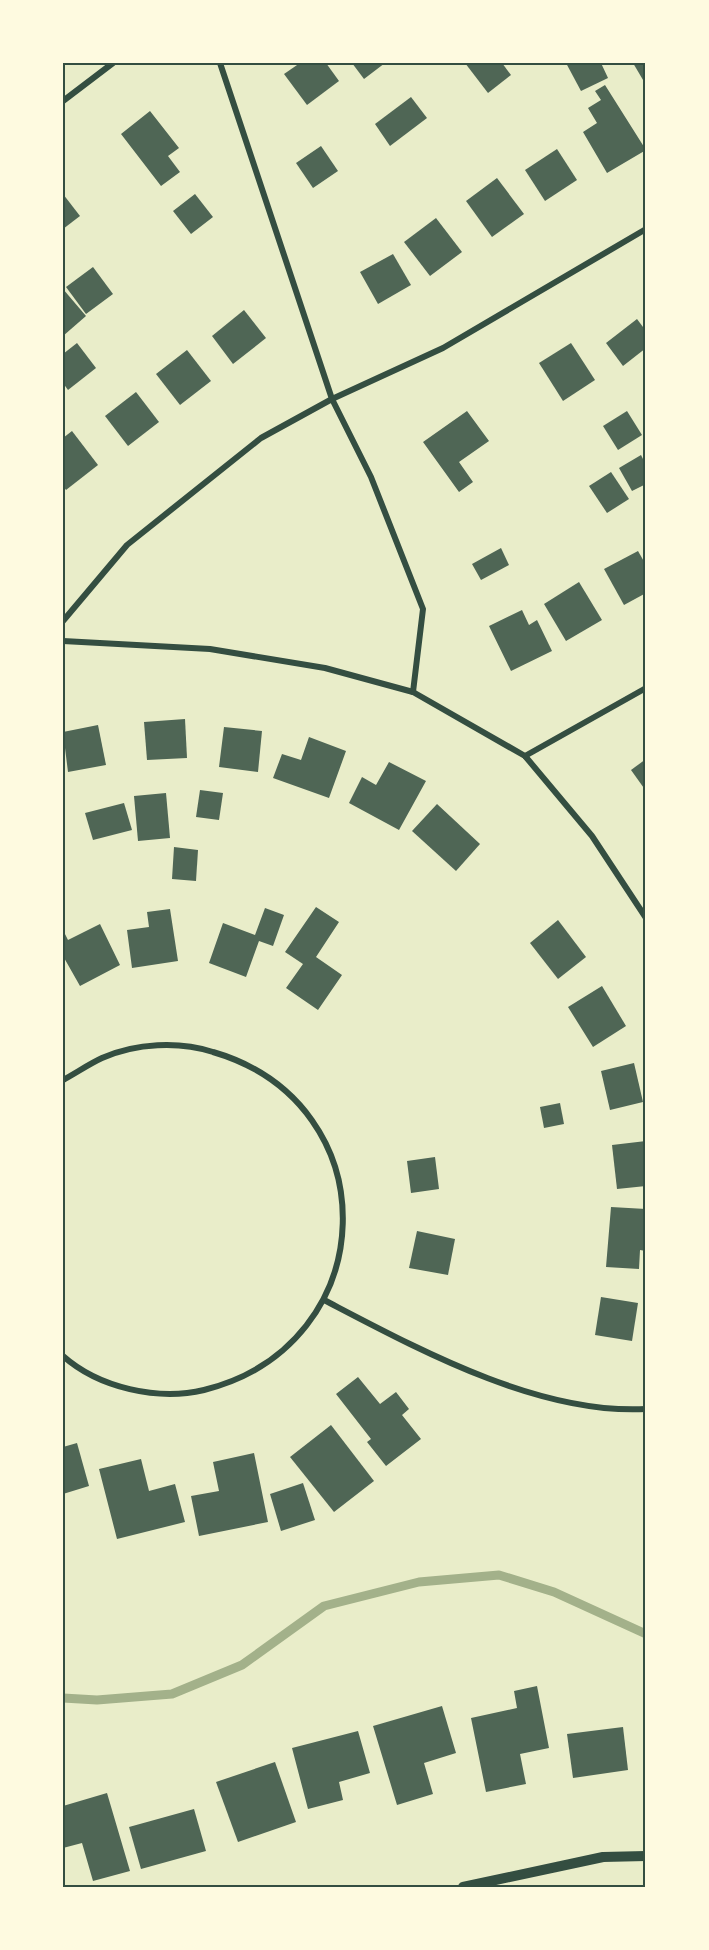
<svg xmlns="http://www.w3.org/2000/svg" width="709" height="1950" font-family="'PT Sans Narrow',sans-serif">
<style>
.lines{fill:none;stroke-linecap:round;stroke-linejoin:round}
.stream{stroke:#a3b18a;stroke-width:9}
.building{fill:#4f6655}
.minor{stroke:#344e41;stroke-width:6}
.tertiary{stroke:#344e41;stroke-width:10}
.neatline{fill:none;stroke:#344e41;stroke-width:2}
</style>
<rect width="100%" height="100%" fill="#e9edc9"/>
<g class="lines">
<path class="stream" d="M63 1698 97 1700 172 1694 242 1665 324 1606 419 1582 499 1575 554 1592 646 1634"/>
</g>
<g class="building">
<path d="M300 63H326L339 81 307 105 284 74Z"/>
<path d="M352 63H385L364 79Z"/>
<path d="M465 63H502L511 75 488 93Z"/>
<path d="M566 63H601L608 78 581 91Z"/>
<path d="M633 63H646V85Z"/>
<path d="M605 85 646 150 607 173 583 132 597 123 588 108 601 100 595 91Z"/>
<path d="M411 97 427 118 390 146 375 124Z"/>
<path d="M150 111 179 148 168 156 180 172 161 186 121 134Z"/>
<path d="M321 146 338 171 313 188 296 163Z"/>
<path d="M557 149 577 180 545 201 525 170Z"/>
<path d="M497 178 524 214 492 237 466 201Z"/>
<path d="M63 194 80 216 63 229Z"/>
<path d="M195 194 213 217 191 234 173 211Z"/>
<path d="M436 218 462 252 430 276 404 242Z"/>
<path d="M393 254 411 285 378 304 360 272Z"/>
<path d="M93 267 113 294 86 314 66 287Z"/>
<path d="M63 289 86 316 63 336Z"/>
<path d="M244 310 266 338 233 364 212 336Z"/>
<path d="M637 319 646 331V348L623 366 606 343Z"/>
<path d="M77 343 96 368 68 390 63 383V354Z"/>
<path d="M571 343 595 380 563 401 539 363Z"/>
<path d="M187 350 211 381 180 405 156 374Z"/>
<path d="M136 392 159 422 128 446 105 416Z"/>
<path d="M467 411 489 441 459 462 473 482 459 492 423 442Z"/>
<path d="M627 411 642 435 618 450 603 426Z"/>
<path d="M72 431 98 465 66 490 63 486V438Z"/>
<path d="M641 455 646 465V484L632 491 619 468Z"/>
<path d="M611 472 629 499 607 513 589 486Z"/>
<path d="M501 548 509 565 481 580 472 564Z"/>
<path d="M638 551 646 565V593L624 605 604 569Z"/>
<path d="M579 582 602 620 566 641 544 604Z"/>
<path d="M522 610 529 625 537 620 552 651 511 671 489 626Z"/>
<path d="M185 719 187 758 147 760 144 722Z"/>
<path d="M98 725 106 765 68 772 63 732Z"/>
<path d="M224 727 262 731 258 772 219 767Z"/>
<path d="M309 737 346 751 329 798 273 778 282 754 301 760Z"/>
<path d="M646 759V791L631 770Z"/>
<path d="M389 762 426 781 399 830 349 803 362 777 376 785Z"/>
<path d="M200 790 223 793 219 820 196 817Z"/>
<path d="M166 793 170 838 138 841 134 796Z"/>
<path d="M124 803 132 830 93 840 85 813Z"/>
<path d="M437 804 480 844 456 871 412 831Z"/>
<path d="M174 847 198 850 196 881 172 879Z"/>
<path d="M316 907 339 922 316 957 342 975 318 1010 286 988 303 964 285 952Z"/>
<path d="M265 908 284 915 273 946 259 941 246 977 209 963 223 923 255 935Z"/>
<path d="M170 909 178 961 132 968 127 930 149 927 147 912Z"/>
<path d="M558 920 586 957 558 979 530 943Z"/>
<path d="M100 924 120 965 80 986 63 956V930L68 940Z"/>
<path d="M602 986 626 1026 593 1047 568 1007Z"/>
<path d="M634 1063 643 1102 610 1110 601 1071Z"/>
<path d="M560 1103 564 1124 544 1128 540 1107Z"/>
<path d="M646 1141V1186L617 1189 612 1145Z"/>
<path d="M435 1157 439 1189 411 1193 407 1161Z"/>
<path d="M611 1207 646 1209V1251L640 1250 639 1269 606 1267Z"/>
<path d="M417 1231 455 1239 448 1275 409 1268Z"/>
<path d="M601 1297 638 1303 632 1341 595 1335Z"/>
<path d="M358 1377 380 1404 396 1392 409 1409 402 1415 421 1439 386 1466 367 1442 371 1439 336 1394Z"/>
<path d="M331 1425 374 1481 334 1512 290 1457Z"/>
<path d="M77 1443 89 1486 63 1494V1447Z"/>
<path d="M254 1453 268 1522 199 1536 191 1496 219 1491 213 1462Z"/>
<path d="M141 1459 149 1491 175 1484 185 1522 117 1539 99 1469Z"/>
<path d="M303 1483 315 1520 281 1531 270 1494Z"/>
<path d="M537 1686 549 1748 520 1754 526 1784 486 1792 471 1718 517 1708 514 1691Z"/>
<path d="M442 1706 456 1753 424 1763 433 1794 397 1805 373 1726Z"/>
<path d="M623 1727 628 1770 573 1778 567 1734Z"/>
<path d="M358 1731 370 1773 339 1782 343 1800 308 1809 292 1748Z"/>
<path d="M275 1762 296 1822 238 1842 216 1782Z"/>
<path d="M107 1793 130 1871 93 1881 82 1843 63 1848V1806Z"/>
<path d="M194 1809 206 1851 141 1869 129 1827Z"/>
</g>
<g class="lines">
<g class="minor">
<path d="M220 63 332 399 371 477 423 609 413 692"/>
<path d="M63 101 113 63"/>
<path d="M63 621 127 545 261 438 332 399 443 348 646 229"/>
<path d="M63 641 210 649 325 668 413 692 525 756 592 836 646 918"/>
<path d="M525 756 646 688"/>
<path d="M63 1080C76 1073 89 1064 102 1058 136 1043 179 1041 213 1052 391 1104 384 1345 204 1390 158 1401 99 1388 63 1356"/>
<path d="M324 1300C418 1349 538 1415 646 1409"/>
</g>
<path class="tertiary" d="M463 1887 603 1857 646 1856"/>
</g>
<rect width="709" height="1950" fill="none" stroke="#fefae0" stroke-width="129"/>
<rect x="64" y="64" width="580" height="1822" class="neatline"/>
</svg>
